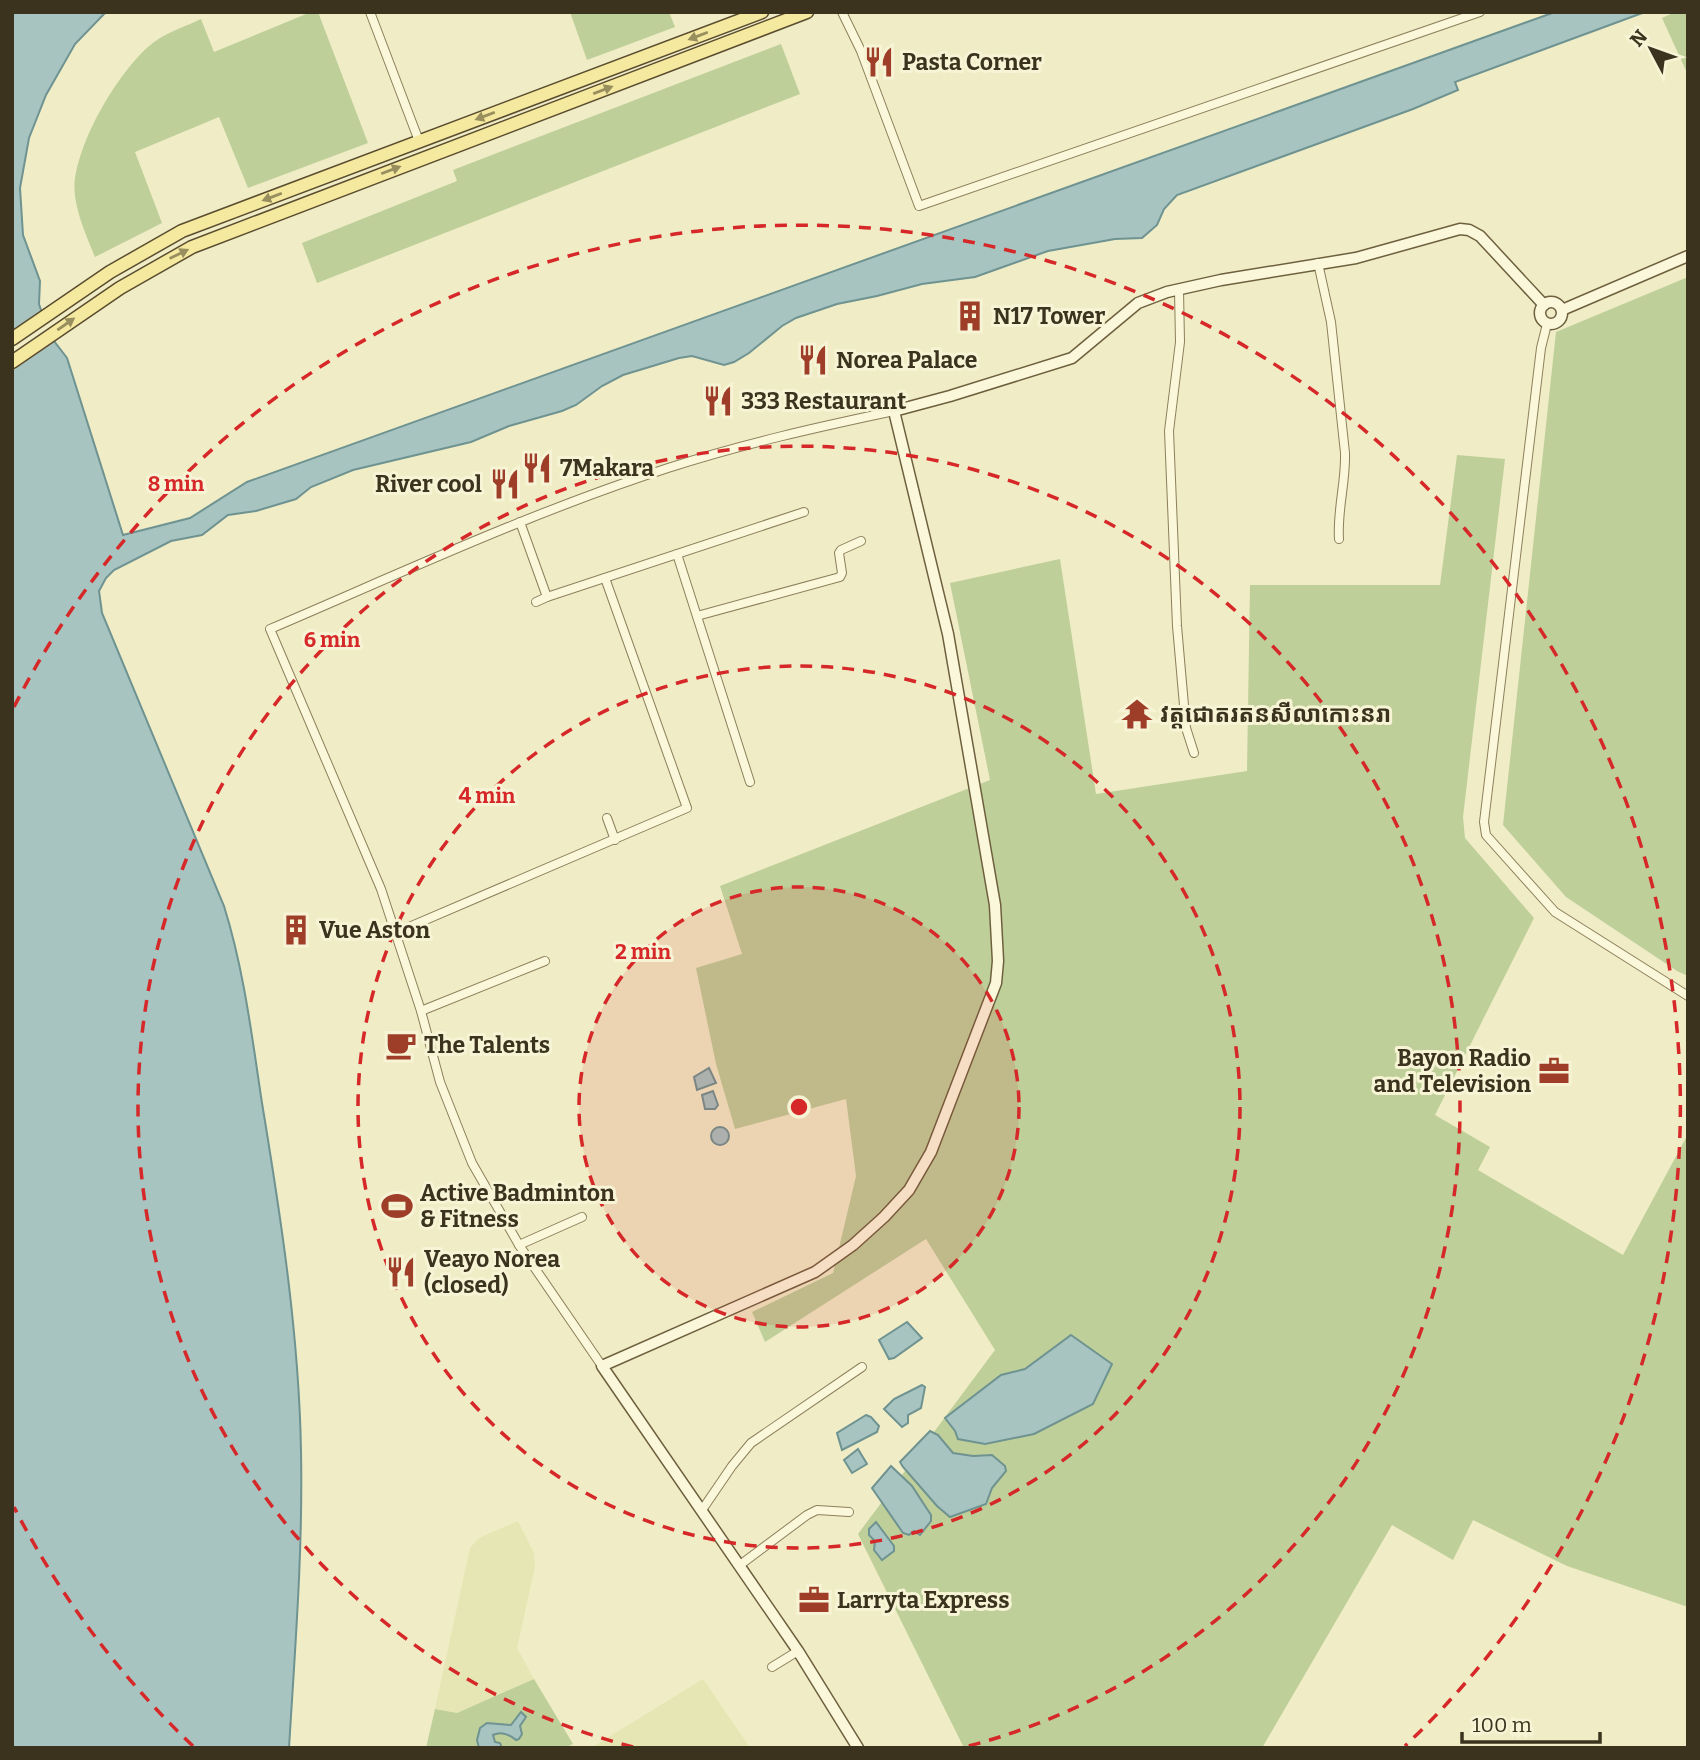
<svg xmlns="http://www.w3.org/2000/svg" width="1700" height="1760" font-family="Bitter,'Noto Sans Khmer',serif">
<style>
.farmland{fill:#e5e6b3}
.green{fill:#becf99}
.water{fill:#a8c4c1;stroke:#6e9391;stroke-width:2}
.pier{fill:#f0ecc6}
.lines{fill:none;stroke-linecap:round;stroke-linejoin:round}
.street-casing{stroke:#8d7f5b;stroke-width:10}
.secondary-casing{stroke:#6e603e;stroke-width:13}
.primary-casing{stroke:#5a4c2f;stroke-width:15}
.street{stroke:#faf7da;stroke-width:8}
.secondary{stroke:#faf7da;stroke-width:10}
.primary{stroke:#f4e99e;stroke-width:12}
.oneway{fill:#988e5e}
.ring{fill:none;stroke:#d62828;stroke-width:3.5;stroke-dasharray:12 9}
.labels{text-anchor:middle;stroke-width:6;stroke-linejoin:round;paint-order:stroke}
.poi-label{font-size:23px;font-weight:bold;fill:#3c331f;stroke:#f7f4d6;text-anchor:start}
.centre{fill:#d62828;stroke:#f7f4d6;stroke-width:3.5}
.ring-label{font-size:21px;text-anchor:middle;font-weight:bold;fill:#d62828;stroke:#f7f4d6;stroke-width:6;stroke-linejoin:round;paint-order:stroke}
</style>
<rect width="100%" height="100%" fill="#f0ecc6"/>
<g class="farmland">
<path d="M518 1521 534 1553 535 1567 517 1648 534 1679 457 1713 435 1709 470 1548 479 1538Z"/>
<path d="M703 1679 750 1748H590H591Z"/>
</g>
<g class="green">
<path d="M311 12H318L368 143 248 188 219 117 135 152 162 223 95 257C87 237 78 218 75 196 69 153 121 64 157 40 170 31 187 26 201 19L214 52Z"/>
<path d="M570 12H669L675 27 587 60Z"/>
<path d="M1675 12H1688V75L1662 18Z"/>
<path d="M781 44 800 94 317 283 302 243 457 181 453 170Z"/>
<path d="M1688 277V976L1677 971 1566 897 1503 825 1556 332Z"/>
<path d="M1457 455 1505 459 1463 817 1465 838 1534 918 1435 1115 1490 1147 1478 1170 1623 1255 1688 1134V1607L1567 1566 1473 1520 1453 1560 1392 1525 1262 1748H964L858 1534 995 1350 926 1239 765 1342 752 1312 833 1273 856 1176 846 1099 735 1129 716 1064 696 968 742 954 720 886 990 780 950 583 1060 559 1096 794 1247 771 1250 585H1440Z"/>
<path d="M534 1679 573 1744 565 1748H426L435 1709 457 1713Z"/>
</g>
<g class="water">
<path d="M12 12H106L75 44 46 95 29 138 20 188 23 235 40 281 39 304 45 322 54 341 67 358 123 535 190 518 247 482 1555 12H1645L1455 82 1458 90 1413 109 1177 195 1164 209 1157 225 1142 238 1115 239 1048 251 975 277 922 284 877 296 837 304 796 318 782 326 749 353 734 362 724 365 692 356 679 358 623 375 602 386 576 405 562 411 509 426 471 442 353 470 311 487 296 499 256 511 228 515 202 535 171 541 114 570 106 578 99 591 102 613 224 906C244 970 252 1037 262 1103 281 1218 299 1335 301 1451 303 1550 295 1649 289 1748H12Z"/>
<path d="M709 1068 716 1083 697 1090 694 1077Z"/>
<path d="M713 1091 718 1105 715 1109H705L702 1095Z"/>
<circle cx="720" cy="1136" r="9"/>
<path d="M907 1322 922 1338 894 1358 889 1359 879 1340Z"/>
<path d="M1071 1335 1112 1364 1093 1404 1034 1434 985 1444 958 1439 955 1431 945 1418 1001 1375 1025 1369Z"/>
<path d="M922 1385 925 1387 921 1408 908 1415V1423L902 1427 884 1409 894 1399Z"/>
<path d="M866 1415 871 1417 879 1426 877 1432 842 1450 837 1433Z"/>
<path d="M930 1431 938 1435 953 1453 973 1456 992 1455 1005 1466 1006 1471 992 1488 986 1504 950 1517 937 1506 903 1467 900 1462Z"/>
<path d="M858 1449 867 1464 852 1473 844 1460Z"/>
<path d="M891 1466 912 1486 931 1515V1521L920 1535 914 1531 909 1535 903 1533 872 1488Z"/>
<path d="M876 1522 894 1546V1551L882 1560 874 1550 875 1541 869 1535V1529Z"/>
<path d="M521 1712 526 1717 520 1726 522 1734 519 1739 516 1740C509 1734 501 1731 493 1735L495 1742 500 1743 502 1748H479L477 1740 480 1728 487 1723 511 1725Z"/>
</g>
<path class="pier" d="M48 321 58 339 12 371V332Z"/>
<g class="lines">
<g class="street-casing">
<g id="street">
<path d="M370 12 419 141"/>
<path d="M842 12 861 51 919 206 1480 12"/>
<path d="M1318 263 1331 322 1345 453C1346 482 1337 510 1339 539"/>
<path d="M1179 290 1180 342 1169 431 1177 626 1186 728 1194 753"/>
<path d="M1547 324 1541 348 1484 822 1486 835 1555 912 1688 996"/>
<path d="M520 522 547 597 536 602"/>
<path d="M677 554 750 782"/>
<path d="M547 597 804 512"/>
<path d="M697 616 840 577 842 573 839 553 841 550 861 541"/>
<path d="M607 818 615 840"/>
<path d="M395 933 687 808 605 578"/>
<path d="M421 1011 545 961"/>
<path d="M519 1245 582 1217"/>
<path d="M602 1366 519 1245 472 1163 440 1082 421 1011 381 889 270 629C401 573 532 512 668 468 742 444 818 427 894 411"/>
<path d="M702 1510 732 1466 751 1443 862 1367"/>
<path d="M740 1565 807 1515 817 1510 849 1512"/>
<path d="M772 1667 798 1651"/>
</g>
</g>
<g class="secondary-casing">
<g id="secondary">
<circle cx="1551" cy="313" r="11"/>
<path d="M1562 310 1688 256"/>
<path d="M858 1748 798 1651 602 1366 815 1272 853 1245 884 1217 909 1190 931 1152 996 983 998 961 995 905 948 634 894 411 950 396 1072 358 1138 303 1167 292 1221 280 1356 258 1460 229 1469 230 1480 236 1544 305"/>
</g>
</g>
<g class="primary-casing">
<g id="primary">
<path d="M12 339 110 272 182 231 762 12"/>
<path d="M12 362 120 288 192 247 807 12"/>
</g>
</g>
<use href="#street" class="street"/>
<use href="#secondary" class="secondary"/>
<use href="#primary" class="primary"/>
</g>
<defs><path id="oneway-solid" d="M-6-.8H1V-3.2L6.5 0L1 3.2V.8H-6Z" transform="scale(1.75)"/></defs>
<g class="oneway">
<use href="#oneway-solid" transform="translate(698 36) rotate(159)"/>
<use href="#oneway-solid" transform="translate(603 90) rotate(-21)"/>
<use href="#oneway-solid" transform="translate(485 116) rotate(159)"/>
<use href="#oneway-solid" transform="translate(391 170) rotate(-21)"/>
<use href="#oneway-solid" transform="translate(272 197) rotate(159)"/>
<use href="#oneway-solid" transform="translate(179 254) rotate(-26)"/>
<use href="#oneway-solid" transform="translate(66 324) rotate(-35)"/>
</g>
<circle cx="799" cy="1107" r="220" fill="#d62828" fill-opacity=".12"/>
<g class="ring">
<circle cx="799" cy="1107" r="220"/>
<circle cx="799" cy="1107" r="441"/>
<path d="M633 1747A661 661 0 1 1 965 1747"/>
<path d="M193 1746A881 881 0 0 1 14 1507M14 707A881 881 0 1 1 1405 1746"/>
</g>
<defs>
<g id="restaurant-bare" transform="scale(2.415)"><path d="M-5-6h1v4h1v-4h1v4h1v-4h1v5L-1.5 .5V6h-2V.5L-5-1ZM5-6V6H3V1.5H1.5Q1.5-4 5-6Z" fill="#9e3e28" stroke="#f7f4d6" stroke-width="2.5" paint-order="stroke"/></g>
<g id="building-bare" transform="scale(2.415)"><path d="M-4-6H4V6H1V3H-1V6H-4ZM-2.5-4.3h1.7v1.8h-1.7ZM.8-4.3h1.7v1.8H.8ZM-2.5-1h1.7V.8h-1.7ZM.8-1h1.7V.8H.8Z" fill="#9e3e28" stroke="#f7f4d6" stroke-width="2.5" paint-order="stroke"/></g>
<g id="temple-bare" transform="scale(2.415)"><path d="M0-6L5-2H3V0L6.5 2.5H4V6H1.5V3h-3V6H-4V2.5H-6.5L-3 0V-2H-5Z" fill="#9e3e28" stroke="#f7f4d6" stroke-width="2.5" paint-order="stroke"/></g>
<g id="cafe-bare" transform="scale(2.415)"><path d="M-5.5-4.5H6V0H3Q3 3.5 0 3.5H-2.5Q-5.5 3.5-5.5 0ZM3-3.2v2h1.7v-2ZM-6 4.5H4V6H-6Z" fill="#9e3e28" stroke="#f7f4d6" stroke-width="2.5" paint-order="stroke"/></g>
<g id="office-bare" transform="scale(2.415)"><path d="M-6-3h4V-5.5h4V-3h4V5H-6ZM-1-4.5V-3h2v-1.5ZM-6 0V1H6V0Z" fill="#9e3e28" stroke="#f7f4d6" stroke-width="2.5" paint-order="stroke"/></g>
<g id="stadium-bare" transform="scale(2.415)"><path d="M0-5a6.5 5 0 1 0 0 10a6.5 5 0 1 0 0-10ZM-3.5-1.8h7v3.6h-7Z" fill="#9e3e28" stroke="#f7f4d6" stroke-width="2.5" paint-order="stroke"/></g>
</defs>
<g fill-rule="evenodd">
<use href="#restaurant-bare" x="879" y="62"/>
<use href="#building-bare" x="970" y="316"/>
<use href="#restaurant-bare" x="813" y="360"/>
<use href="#restaurant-bare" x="718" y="401"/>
<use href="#restaurant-bare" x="537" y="468"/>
<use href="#restaurant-bare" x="505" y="484"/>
<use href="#temple-bare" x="1137" y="714"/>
<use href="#building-bare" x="296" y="930"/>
<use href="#cafe-bare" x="401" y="1045"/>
<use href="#office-bare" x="1554" y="1071"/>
<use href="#stadium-bare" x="397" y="1206"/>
<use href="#restaurant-bare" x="401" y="1272"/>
<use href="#office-bare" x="814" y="1600"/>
</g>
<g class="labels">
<g class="poi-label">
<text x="902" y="70">Pasta Corner</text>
<text x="993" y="324">N17 Tower</text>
<text x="836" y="368">Norea Palace</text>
<text x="741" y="409">333 Restaurant</text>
<text x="560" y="476">7Makara</text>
<text x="482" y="492" text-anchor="end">River cool</text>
<text x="1160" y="722">វត្តជោតរតនសីលាកោះនរា</text>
<text x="319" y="938">Vue Aston</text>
<text x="424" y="1053">The Talents</text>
<text x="1531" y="1066" text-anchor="end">Bayon Radio<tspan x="1531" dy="26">and Television</tspan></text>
<text x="420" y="1201">Active Badminton<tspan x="420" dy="26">&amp; Fitness</tspan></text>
<text x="424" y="1267">Veayo Norea<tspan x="424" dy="26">(closed)</tspan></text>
<text x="837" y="1608">Larryta Express</text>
</g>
</g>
<circle cx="799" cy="1107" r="10" class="centre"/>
<g class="ring-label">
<text x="176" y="491">8 min</text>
<text x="332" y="647">6 min</text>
<text x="487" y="803">4 min</text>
<text x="643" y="959">2 min</text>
</g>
<rect width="1700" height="1760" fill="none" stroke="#3c331f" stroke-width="28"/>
<g transform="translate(1651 49) rotate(311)" stroke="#f7f4d6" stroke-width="5" paint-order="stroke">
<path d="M0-5L12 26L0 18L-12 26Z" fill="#3c331f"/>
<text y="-10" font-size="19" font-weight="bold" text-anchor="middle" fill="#3c331f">N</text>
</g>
<path d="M1462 1732v10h138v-10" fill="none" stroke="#3c331f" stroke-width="3.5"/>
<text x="1472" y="1732" font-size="21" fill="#3c331f" stroke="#f7f4d6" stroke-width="5" paint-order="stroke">100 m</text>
</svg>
